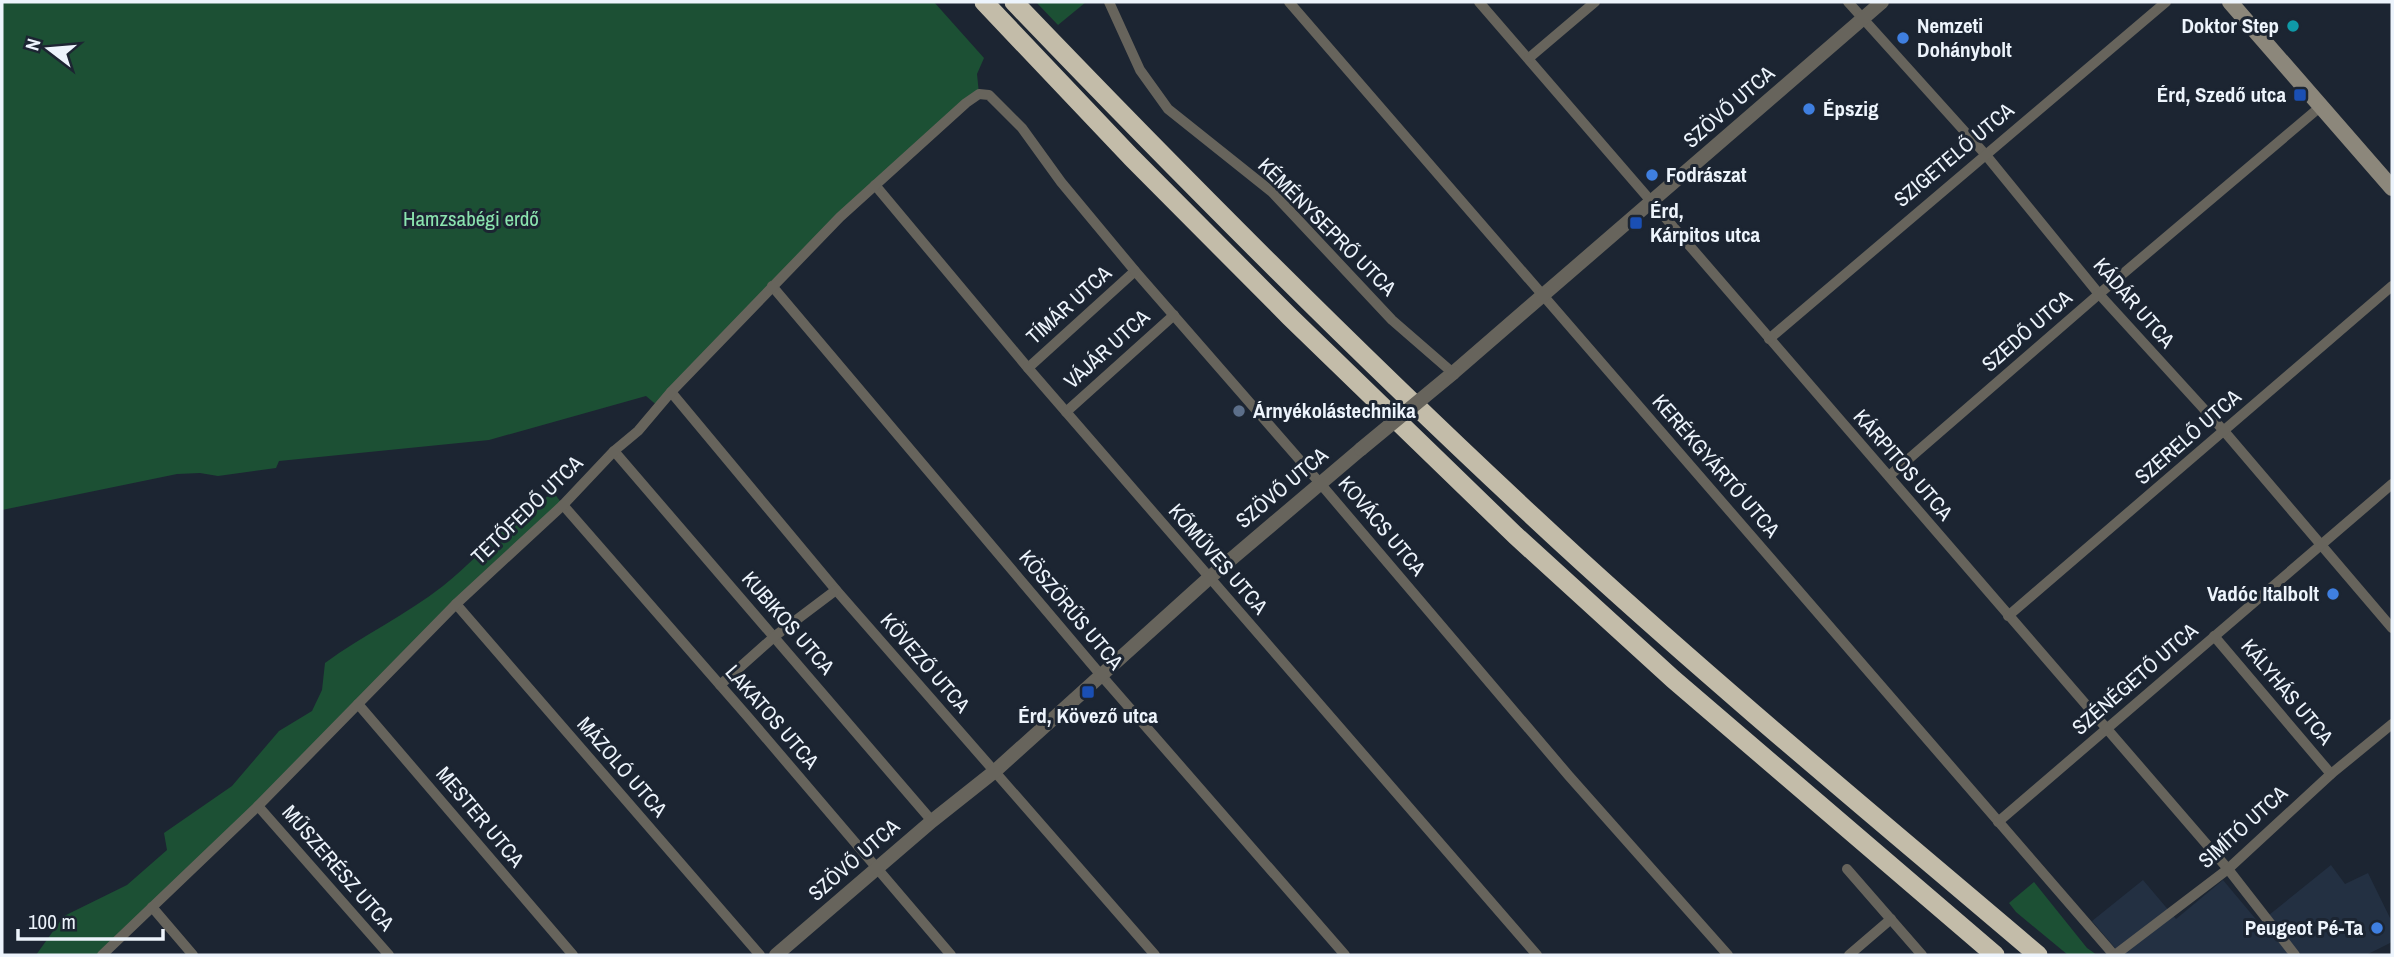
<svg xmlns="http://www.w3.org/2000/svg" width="2394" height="957" font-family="'Archivo Narrow',sans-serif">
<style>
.built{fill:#233042}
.green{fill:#1c5034}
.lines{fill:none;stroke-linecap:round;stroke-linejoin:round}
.minor{stroke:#67645c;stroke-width:10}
.tertiary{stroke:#67645c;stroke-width:14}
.secondary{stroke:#8c877b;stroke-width:16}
.motorway{stroke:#c3bca9;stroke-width:19}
.tertiary-bridge{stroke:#67645c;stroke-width:14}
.culture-dot{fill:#0f9aa8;stroke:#1c2532;stroke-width:2.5}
.shop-dot{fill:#3f7fe0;stroke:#1c2532;stroke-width:2.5}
.transit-dot{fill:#1a4fb4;stroke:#1c2532;stroke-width:2.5}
.service-dot{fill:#5c6f8a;stroke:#1c2532;stroke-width:2.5}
.labels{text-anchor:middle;stroke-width:6;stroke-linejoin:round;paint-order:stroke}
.poi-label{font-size:21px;font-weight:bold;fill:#edf4fc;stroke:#1c2532;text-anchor:start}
.street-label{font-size:21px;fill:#edf4fc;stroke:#1c2532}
.park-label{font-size:21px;fill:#8be4af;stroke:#1c2532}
</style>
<rect width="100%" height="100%" fill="#1c2532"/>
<path class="built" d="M2331 865 2345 884 2368 873 2392 922V942L2366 955H2121L2092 921 2143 880 2176 919 2223 880 2259 923Z"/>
<g class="green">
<path d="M2 2H934L984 58 977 74 979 94 875 185 659 407 646 396 489 440 279 461 276 468 218 476 200 473 177 474 2 510Z"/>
<path d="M1036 2H1086L1058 25Z"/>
<path d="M554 493 563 505 102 955H36L64 916 127 885 167 850 164 833 232 786 279 731 312 711 322 690 325 663C363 635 406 615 443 586 481 556 511 516 554 493Z"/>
<path d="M2034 882 2087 948 2097 955H2068L2016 912 2009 903Z"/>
</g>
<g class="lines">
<g class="minor">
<path d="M1109 2 1140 70 1168 109 1272 192 1392 320 1453 373"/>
<path d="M1289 2 2114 955"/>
<path d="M1479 2 2228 869 2295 955"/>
<path d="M1848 2 1985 154 2099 294 2224 431 2392 628"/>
<path d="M1529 58 1595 2"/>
<path d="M875 185 1028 368 1537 955"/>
<path d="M772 286 1100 674 1345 955"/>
<path d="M1769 339 2166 2"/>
<path d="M1028 368 1135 271"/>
<path d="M671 392 836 590 1155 955"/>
<path d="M1066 412 1174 315"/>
<path d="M614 451 932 821"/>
<path d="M1889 476 2099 294 2320 107"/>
<path d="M563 505 748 717 951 955"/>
<path d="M456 604 760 955"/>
<path d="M2008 616 2392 286"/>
<path d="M2214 636 2331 774"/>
<path d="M720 685 775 636 836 590"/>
<path d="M358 704 573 955"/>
<path d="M258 806 389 955"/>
<path d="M1998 822 2392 484"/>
<path d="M1847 869 1922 955"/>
<path d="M152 907 193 955"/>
<path d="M102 955 258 806 456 604 563 505 614 451 638 431 671 392 840 217 966 103 979 94 989 95 1022 128 1061 182 1135 271 1319 482 1569 776 1728 955"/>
<path d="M1849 955 1891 919"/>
<path d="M2115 955 2228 869 2331 774 2392 724"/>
</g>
<g class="tertiary">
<path d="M1453 373 1882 2"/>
<path d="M776 955 932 821 995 771 1209 578 1361 449"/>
</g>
<path class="secondary" d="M2230 2 2392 188"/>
<g class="motorway">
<path d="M984 2 1131 157 1290 317 1515 535 1673 679 1995 955"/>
<path d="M1014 2C1197 193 1385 381 1580 560 1729 696 1884 824 2038 955"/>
</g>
<path class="tertiary-bridge" d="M1361 449 1453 373"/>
</g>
<circle class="culture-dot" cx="2293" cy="26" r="7"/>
<g class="shop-dot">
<circle cx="1903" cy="38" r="7"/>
<circle cx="1809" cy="109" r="7"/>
<circle cx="1652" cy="175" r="7"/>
<circle cx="2333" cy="594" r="7"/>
<circle cx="2377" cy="928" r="7"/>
</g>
<g class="transit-dot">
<rect x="2293" y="88" width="14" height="14" rx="3.5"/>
<rect x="1629" y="216" width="14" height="14" rx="3.5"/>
<rect x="1081" y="685" width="14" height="14" rx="3.5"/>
</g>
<circle class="service-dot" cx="1239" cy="411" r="7"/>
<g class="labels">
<g class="poi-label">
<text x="1917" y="33">Nemzeti<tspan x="1917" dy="24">Dohánybolt</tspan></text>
<text x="2279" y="33" text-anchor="end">Doktor Step</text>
<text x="2286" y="102" text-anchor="end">Érd, Szedő utca</text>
<text x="1823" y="116">Épszig</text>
<text x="1666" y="182">Fodrászat</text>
<text x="1650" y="218">Érd,<tspan x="1650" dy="24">Kárpitos utca</tspan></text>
<text x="1253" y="418">Árnyékolástechnika</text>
<text x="2319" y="601" text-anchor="end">Vadóc Italbolt</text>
<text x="1088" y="723" text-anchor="middle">Érd, Kövező utca</text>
<text x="2363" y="935" text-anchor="end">Peugeot Pé-Ta</text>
</g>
<g class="street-label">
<text transform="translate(1729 107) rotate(-41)" y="7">SZÖVŐ UTCA</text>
<text transform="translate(1954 155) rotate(-40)" y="7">SZIGETELŐ UTCA</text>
<text transform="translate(1327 227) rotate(45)" y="7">KÉMÉNYSEPRŐ UTCA</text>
<text transform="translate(2134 303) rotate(49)" y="7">KÁDÁR UTCA</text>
<text transform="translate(1069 305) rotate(-42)" y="7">TÍMÁR UTCA</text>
<text transform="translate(2027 331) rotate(-41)" y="7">SZEDŐ UTCA</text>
<text transform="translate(1107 349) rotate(-42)" y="7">VÁJÁR UTCA</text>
<text transform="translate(2188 437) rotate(-41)" y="7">SZERELŐ UTCA</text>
<text transform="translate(1903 465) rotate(49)" y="7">KÁRPITOS UTCA</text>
<text transform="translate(1716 466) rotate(49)" y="7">KERÉKGYÁRTÓ UTCA</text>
<text transform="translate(1282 488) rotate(-40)" y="7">SZÖVŐ UTCA</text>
<text transform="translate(527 510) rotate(-44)" y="7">TETŐFEDŐ UTCA</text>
<text transform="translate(1382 526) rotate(50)" y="7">KOVÁCS UTCA</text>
<text transform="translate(1218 559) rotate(49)" y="7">KŐMŰVES UTCA</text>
<text transform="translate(1071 610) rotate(50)" y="7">KÖSZÖRŰS UTCA</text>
<text transform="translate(788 623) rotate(49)" y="7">KUBIKOS UTCA</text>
<text transform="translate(925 663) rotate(49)" y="7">KÖVEZŐ UTCA</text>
<text transform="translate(2135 679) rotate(-41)" y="7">SZÉNÉGETŐ UTCA</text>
<text transform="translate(2287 692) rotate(50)" y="7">KÁLYHÁS UTCA</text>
<text transform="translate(772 717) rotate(49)" y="7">LAKATOS UTCA</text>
<text transform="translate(622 767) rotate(49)" y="7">MÁZOLÓ UTCA</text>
<text transform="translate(480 817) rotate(50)" y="7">MESTER UTCA</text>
<text transform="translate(2243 827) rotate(-42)" y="7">SIMÍTÓ UTCA</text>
<text transform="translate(854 860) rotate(-41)" y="7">SZÖVŐ UTCA</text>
<text transform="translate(338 868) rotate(49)" y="7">MŰSZERÉSZ UTCA</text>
</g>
<g class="park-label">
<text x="471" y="226">Hamzsabégi erdő</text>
</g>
</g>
<rect width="2394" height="957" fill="none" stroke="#edf4fc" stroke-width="7"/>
<g transform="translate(49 49) rotate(286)" stroke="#1c2532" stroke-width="5" paint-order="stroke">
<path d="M0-5L12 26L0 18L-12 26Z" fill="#edf4fc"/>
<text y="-10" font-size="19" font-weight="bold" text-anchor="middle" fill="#edf4fc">N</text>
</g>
<path d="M18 929v10h145v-10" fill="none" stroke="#edf4fc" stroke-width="3.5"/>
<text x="28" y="929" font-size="21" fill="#edf4fc" stroke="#1c2532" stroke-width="5" paint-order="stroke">100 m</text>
</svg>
